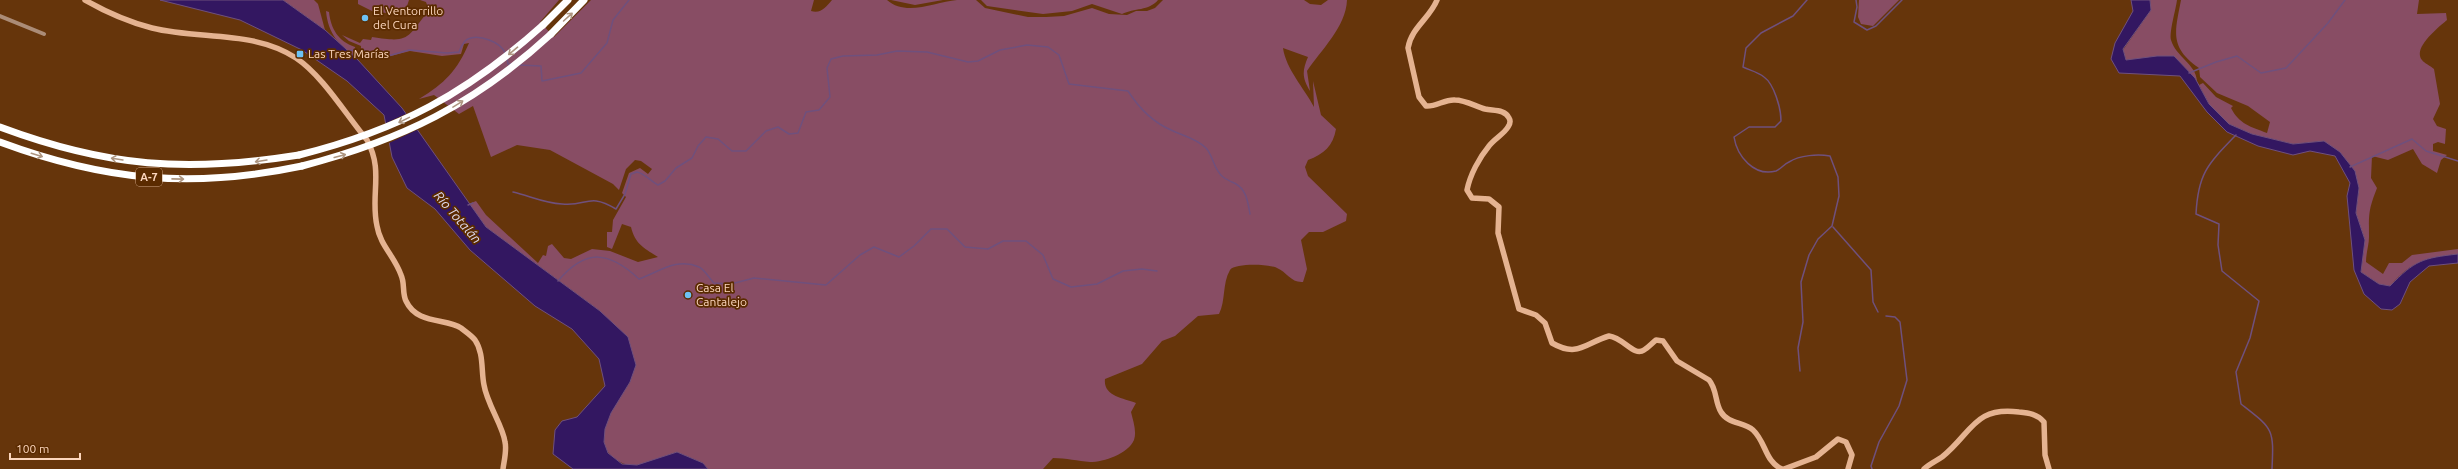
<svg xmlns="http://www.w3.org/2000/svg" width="2458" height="469" font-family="Ubuntu,sans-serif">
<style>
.green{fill:#884d64}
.water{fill:#331761;stroke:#6f507d}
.pier{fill:#66350b}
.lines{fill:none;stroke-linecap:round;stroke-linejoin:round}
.stream{stroke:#6f507d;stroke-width:1.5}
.street{stroke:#ab8c77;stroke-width:4}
.secondary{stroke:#e5b391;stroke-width:5.5}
.highway{stroke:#fff;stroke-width:7}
.highway-bridge{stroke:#fff;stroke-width:7}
.oneway{stroke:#ad9580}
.poi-dot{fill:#6dc2f3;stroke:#5b2b00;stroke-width:1.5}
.labels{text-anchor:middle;stroke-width:3.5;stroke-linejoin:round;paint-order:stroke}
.shield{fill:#5b2b00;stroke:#cca384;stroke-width:1}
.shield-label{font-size:11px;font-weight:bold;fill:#fcd6bd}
.poi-label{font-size:12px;fill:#fcd6bd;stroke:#5b2b00;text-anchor:start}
.water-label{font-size:13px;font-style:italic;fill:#e0dbf1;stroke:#5b2b00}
</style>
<rect width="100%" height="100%" fill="#66350b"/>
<g class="green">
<path d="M283 0H314L318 4 325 30Z"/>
<path d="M358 0H409L407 6 394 14 379 12 378 14 358 4Z"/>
<path d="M420 0H559L540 22 554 37 591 0H814L811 11C821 14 826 7 832 0H887C906 17 935 2 957 0 963 0 969 0 976 0L985 8 1028 17H1046L1064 16 1092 8 1109 14 1127 15 1136 11H1147L1155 8 1163 0H1304L1310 4 1321 5 1328 0H1347C1346 27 1321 50 1307 71L1310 91C1302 78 1302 71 1308 57L1283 48C1286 69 1304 88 1314 107L1313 81 1321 115 1336 129C1333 146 1324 154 1308 160L1305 167 1308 176 1347 214 1346 221 1323 232H1309L1301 240 1307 269 1303 282C1291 283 1287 272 1277 268 1269 264 1235 263 1230 270 1222 284 1226 300 1219 314L1198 316 1175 336 1162 341 1142 364 1105 379C1103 396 1123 398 1136 403L1131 412C1133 421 1137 431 1134 440 1128 454 1104 462 1090 462 1078 461 1066 458 1053 458L1043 469H708L703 463 677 452C664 456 649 464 636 465 627 466 621 463 614 458 588 438 618 402 630 382L600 311 486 227 469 204 476 201 486 215 538 263 543 255 546 256 548 246 552 244 564 258 571 259 592 249 610 251 638 262 658 257C644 248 635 244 631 227L622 224 612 249 607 247V232H612L613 220 626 197 622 193 629 173 640 168 648 174 652 169 641 161 635 160 626 169 619 190 613 184 550 150 517 145 491 157 473 106 459 114 434 95 419 99C445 83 457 71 469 43L464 44 461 54 442 56 410 51 387 57 373 52 361 51V46L349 41 342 35 360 43 363 39 371 40 372 37C410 43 406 39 429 10L426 2Z"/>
<path d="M891 0H943L915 5Z"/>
<path d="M981 0H1158C1149 11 1134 8 1122 14L1092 4 1072 11 1043 14 987 6Z"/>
<path d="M1859 0H1899L1873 26 1861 24 1858 17Z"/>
<path d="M2150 0H2177C2176 9 2169 32 2171 40 2176 57 2196 64 2197 81L2174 56 2126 60 2123 50 2151 10Z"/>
<path d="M2181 0H2419L2417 14 2446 13 2447 20C2439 27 2412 48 2422 60 2424 63 2431 66 2434 69L2440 104 2433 119 2437 126 2446 129 2445 144 2438 142 2433 144V151L2447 155 2441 160 2437 173 2422 164 2413 149 2388 160 2372 156 2371 178 2377 188C2368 211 2369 214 2369 237 2369 245 2366 253 2366 262L2383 274 2389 263H2402L2412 255 2458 249V254C2425 258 2412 261 2390 286L2379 284 2361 272 2365 240 2356 213 2359 188 2324 141 2293 144 2252 134 2229 124 2209 104 2199 85 2203 83 2216 97 2233 106 2231 108C2239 124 2251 127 2267 133L2270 122 2248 106 2217 93 2200 77 2199 68C2169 47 2175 32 2181 0Z"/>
<path d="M326 11 329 12C331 29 338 41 355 47L357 59C339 45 328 34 326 11Z"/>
</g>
<g class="water">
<path d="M160 0H283L325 30 357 59 402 108 486 227 600 311 628 337 636 365 630 382 611 413 605 429 604 442 608 453 622 464 637 465 677 452 703 463 708 469H573L553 454 555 430 562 421 577 417 605 386 599 359 572 329 535 306 470 250 435 209 407 188 392 157 384 115 347 81 302 50 240 20Z"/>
<path d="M2131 0H2150L2151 10 2123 49 2126 60 2157 56H2174L2195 78 2209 104 2229 124 2252 134 2293 144 2324 141 2340 152 2355 171 2359 188 2356 213 2365 240 2361 272 2379 284 2390 286C2415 260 2423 258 2458 254V263L2429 266 2410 282 2400 304 2392 310 2381 309 2364 294 2354 270 2347 196 2350 183 2335 156 2310 151 2293 155 2258 146 2227 132 2207 112 2180 76 2119 73 2111 59 2115 43 2133 11Z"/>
</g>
<path class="pier" d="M408 113 419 129 387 144 384 124Z"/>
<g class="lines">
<g class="stream">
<path d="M1856 0 1857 7 1854 22 1867 30 1876 26 1902 0"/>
<path d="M362 50 388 56 409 50 447 53 459 52C461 47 463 41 468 39 479 34 501 42 505 53"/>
<path d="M345 52 353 50"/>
<path d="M507 59 508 64H511"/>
<path d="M519 65 541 66 542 81 581 73 607 43 613 20 629 0"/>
<path d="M2189 73 2216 62 2237 56 2261 73 2286 68 2328 23 2345 0"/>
<path d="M2236 135C2208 164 2198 173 2196 214L2219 224 2218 245 2222 271 2259 301 2250 338 2236 372 2241 404C2273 429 2274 428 2272 469"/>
<path d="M2350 167 2412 139 2426 151 2458 161"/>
<path d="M513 192C530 196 544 203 562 204 587 207 588 192 616 209L625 194 631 174 637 172C646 174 650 181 658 185L665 181 676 168 692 158 698 146 706 137 718 139 732 151H746L766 131 778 127 789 134 798 133 806 112 819 110 830 97 827 68 831 59 843 56 877 55 897 51 927 52 968 62 978 61 1000 50 1027 45 1048 47 1059 55 1069 84 1128 91C1139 108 1152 122 1171 130 1183 136 1196 138 1206 148 1214 157 1213 169 1223 177 1227 180 1232 182 1236 184 1247 190 1248 204 1250 214"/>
<path d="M468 205 473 203"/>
<path d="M1833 227 1871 270 1873 302 1878 312"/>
<path d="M558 281C586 248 609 251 639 279 659 272 677 257 699 267 704 269 710 279 714 283L731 284 754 278 826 285 860 255 874 247 899 257 914 246 931 229H947L965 247 988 249 1003 241H1026L1043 255 1053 279 1071 287 1097 284 1123 271 1142 269 1157 271"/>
<path d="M1800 371 1798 348 1803 322 1801 282 1809 255 1818 239 1832 226 1839 196 1838 177 1830 156C1818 154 1800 155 1789 162 1784 164 1781 169 1776 171 1754 177 1737 156 1734 137L1749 127H1775L1781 121C1781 108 1774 84 1764 77 1758 72 1749 70 1743 67L1746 48 1761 33 1793 16 1807 0"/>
<path d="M1872 469 1871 466 1879 442 1899 406 1907 380 1900 322 1895 317 1886 316"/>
</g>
<path class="street" d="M0 16 44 34"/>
<g class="secondary">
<path d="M85 0C106 12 129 22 152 28 200 40 253 30 296 58 323 76 346 115 367 140 384 171 370 195 377 226 380 245 395 257 401 275 405 283 402 293 406 301 417 325 447 318 461 328 466 332 472 336 475 340 484 353 481 371 484 385 487 404 503 426 505 442 507 450 504 461 503 469"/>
<path d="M1437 0C1430 18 1411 28 1408 48L1419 97 1426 106C1436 107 1445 99 1455 100 1465 100 1475 106 1485 109 1493 111 1505 109 1509 118 1511 121 1510 124 1508 127 1504 134 1494 139 1489 146 1479 158 1470 175 1467 190L1472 198 1489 199 1499 207 1498 233 1519 309 1536 315 1545 323 1552 343C1578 358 1585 343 1609 336 1624 338 1634 357 1644 350 1649 347 1652 343 1656 340L1663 341 1677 361 1709 380C1717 389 1715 403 1721 412 1728 424 1744 422 1753 430 1766 442 1765 462 1782 469"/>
<path d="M1784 469 1816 457 1838 439 1846 442 1852 455 1848 469"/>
<path d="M1924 469C1929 464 1936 461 1942 457 1972 433 1974 406 2019 412 2029 413 2037 414 2044 422L2045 455 2049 469"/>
</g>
<g class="highway">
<path d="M543 25 568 0"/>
<path d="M551 34 584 0"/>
<path d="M0 127C107 167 187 173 299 155"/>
<path d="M0 142C105 181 193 189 302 166"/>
</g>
<g class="highway-bridge">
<path d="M299 155C399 130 466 94 543 25"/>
<path d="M302 166C402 140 475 104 551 34"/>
</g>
</g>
<defs><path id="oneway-shaft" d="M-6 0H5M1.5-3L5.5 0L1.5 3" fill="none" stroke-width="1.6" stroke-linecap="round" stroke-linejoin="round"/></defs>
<g class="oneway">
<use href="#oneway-shaft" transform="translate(568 17) rotate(-42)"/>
<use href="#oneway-shaft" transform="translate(513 51) rotate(140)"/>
<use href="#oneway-shaft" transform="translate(458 104) rotate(-32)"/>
<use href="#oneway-shaft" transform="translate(404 120) rotate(154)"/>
<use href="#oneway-shaft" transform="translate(37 155) rotate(17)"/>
<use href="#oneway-shaft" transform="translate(340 156) rotate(-15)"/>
<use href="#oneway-shaft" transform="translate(117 159) rotate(-171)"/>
<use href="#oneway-shaft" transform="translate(261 161) rotate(171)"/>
<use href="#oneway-shaft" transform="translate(178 179) rotate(1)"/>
</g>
<g class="poi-dot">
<circle cx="365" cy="18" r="4"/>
<rect x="296" y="50" width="8" height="8" rx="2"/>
<circle cx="688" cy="295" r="4"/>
</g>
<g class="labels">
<rect class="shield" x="136" y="168" width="26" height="18" rx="3"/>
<g class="shield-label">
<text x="149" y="181">A-7</text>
</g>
<g class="poi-label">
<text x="373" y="15">El Ventorrillo<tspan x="373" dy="14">del Cura</tspan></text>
<text x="308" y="58">Las Tres Marías</text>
<text x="696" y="292">Casa El<tspan x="696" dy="14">Cantalejo</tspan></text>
</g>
<g class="water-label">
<text transform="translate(458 217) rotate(49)" y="5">Río Totalán</text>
</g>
</g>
<path d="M10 453v6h70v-6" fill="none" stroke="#fcd6bd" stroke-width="2"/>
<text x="16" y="453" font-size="12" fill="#fcd6bd" stroke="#5b2b00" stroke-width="3" paint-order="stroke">100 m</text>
</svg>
